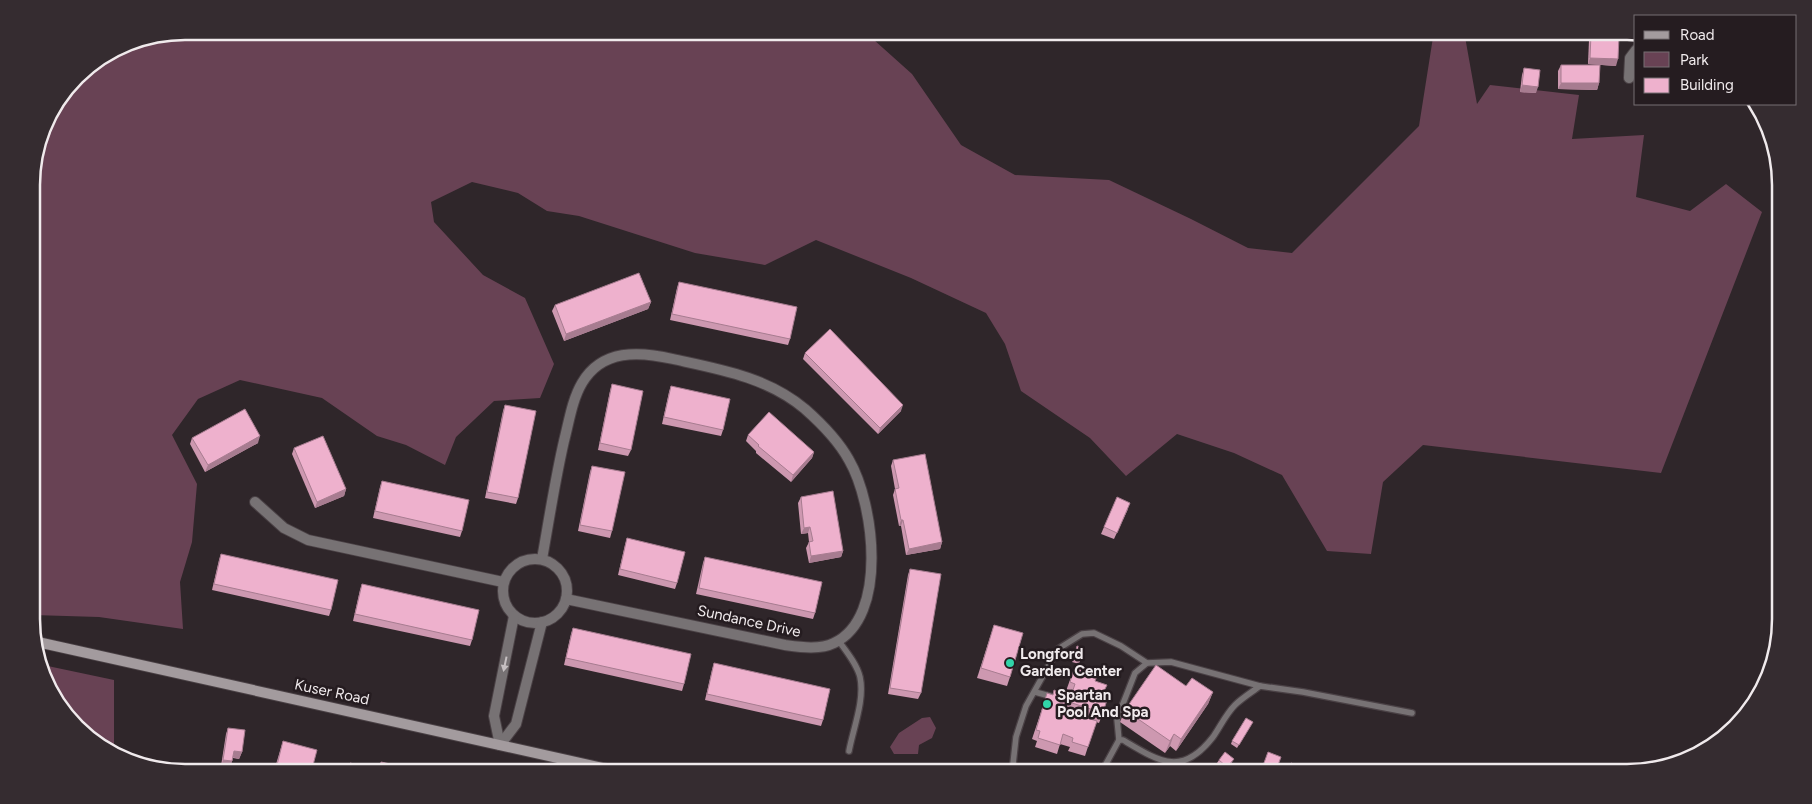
<svg xmlns="http://www.w3.org/2000/svg" width="1812" height="804" font-family="Figtree,sans-serif">
<style>
.green{fill:#684254}
.lines{fill:none;stroke-linecap:round;stroke-linejoin:round}
.lane-casing{stroke:#4a4145;stroke-width:8}
.street-casing{stroke:#4a4145;stroke-width:12}
.secondary-casing{stroke:#4a4145;stroke-width:12}
.lane{stroke:#777274;stroke-width:5.5}
.street{stroke:#777274;stroke-width:10}
.secondary{stroke:#a39b9e;stroke-width:10}
.wall{fill:#cd98b0}
.shaded-wall{fill:#a77c90}
.building{fill:#eeb1cd;stroke:#a77c90}
.oneway{fill:#c6c0c2}
.poi-dot{fill:#31d4a9;stroke:#251c20;stroke-width:2}
.labels{text-anchor:middle;stroke-width:5;stroke-linejoin:round;paint-order:stroke}
.street-label{font-size:15px;fill:#f0eaec;stroke:#251c20}
.poi-label{font-size:15px;font-weight:bold;fill:#f0eaec;stroke:#251c20;text-anchor:start}
.rim{fill:none;stroke:#f0eaec;stroke-width:2.5}
</style>
<rect width="100%" height="100%" fill="#2f262a"/>
<g class="green">
<path d="M185 31H864L912 74 961 145 1015 175 1109 180 1191 219 1248 248 1292 253 1419 126 1434 31H1464L1477 104 1490 85 1579 95 1572 139 1644 135 1636 197 1690 211 1726 184 1762 212 1661 473 1423 445 1383 482 1371 554 1327 551 1282 475 1234 453 1177 434 1126 476 1090 438 1021 391 1005 344 986 313 911 278 816 240 765 265 695 253 579 216 547 211 518 193 472 182 431 202 434 222 483 275 525 298 554 364 540 398 494 401 456 437 445 465 406 445 377 436 322 398 240 380 198 399 172 435 197 484 192 542 180 582 183 629 99 617 33 615 32 174 47 117 83 70 126 43Z"/>
<path d="M43 665 114 680V752L63 713Z"/>
<path d="M930 717 936 728 932 738 919 745 918 754H894L890 747 899 733 922 718Z"/>
</g>
<g class="lines">
<g class="lane-casing">
<g id="lane">
<path d="M838 640C846 651 857 664 860 677 865 700 853 729 849 751"/>
<path d="M1035 692 1050 696 1049 699"/>
<path d="M1119 740 1117 719 1135 673 1147 663 1171 662 1260 686"/>
<path d="M560 773 563 759"/>
<path d="M1012 773 1016 737 1026 706 1058 649 1082 634 1094 633 1121 646 1147 663"/>
<path d="M1101 773 1119 740H1123C1160 762 1182 777 1213 737 1220 727 1226 714 1235 705 1242 698 1252 692 1260 686L1303 692 1412 713"/>
</g>
</g>
<g class="street-casing">
<g id="street">
<path d="M1629 78 1630 58 1636 50"/>
<path d="M255 502 284 528 308 540 503 582"/>
<circle cx="535" cy="591" r="32"/>
<path d="M542 559C549 520 555 480 564 441 569 422 572 400 582 383 602 349 639 351 673 359 719 369 767 377 805 409 822 424 838 440 849 460 874 503 889 617 834 643 820 650 800 647 785 645L566 599"/>
<path d="M500 745 494 716 514 616"/>
<path d="M500 745 516 724 542 622"/>
</g>
</g>
<g class="secondary-casing">
<path id="secondary" d="M33 641 625 773"/>
</g>
<use href="#lane" class="lane"/>
<use href="#street" class="street"/>
<use href="#secondary" class="secondary"/>
</g>
<g class="wall">
<path d="M1591 34 1616 66 1588 64 1589 40Z"/>
<path d="M1561 65 1599 83 1597 90 1558 89V71Z"/>
<path d="M1524 68 1536 93 1520 92 1522 75Z"/>
<path d="M679 282 790 339 788 345 670 320 677 288Z"/>
<path d="M651 302 648 309 564 341 552 311 555 305Z"/>
<path d="M805 353 901 411 878 434 803 359Z"/>
<path d="M612 384 631 450 628 456 598 450 610 391Z"/>
<path d="M671 386 723 430 721 436 662 424 669 392Z"/>
<path d="M505 405 518 498 516 504 485 498 503 411Z"/>
<path d="M748 435 814 452 812 458 791 482 756 453V451L746 441Z"/>
<path d="M192 438 258 443 205 472 190 444Z"/>
<path d="M294 448 346 489 344 496 315 508 292 454Z"/>
<path d="M893 460 942 542 940 549 906 555 901 526H899L893 495 895 489 891 466Z"/>
<path d="M592 466 612 531 610 538 578 531 590 472Z"/>
<path d="M382 481 462 531 460 537 373 518 380 487Z"/>
<path d="M801 497 843 551 841 557 809 563 806 548 809 542 808 533 801 534 798 503Z"/>
<path d="M1128 509 1114 539 1101 534 1104 527Z"/>
<path d="M627 538 677 583 675 589 618 575 625 545Z"/>
<path d="M221 554 331 610 329 616 212 590 219 560Z"/>
<path d="M705 557 815 613 813 619 696 594 703 563Z"/>
<path d="M910 569 921 693 918 699 888 694 908 575Z"/>
<path d="M362 584 472 640 470 646 353 621 360 590Z"/>
<path d="M994 625 1010 677 1007 686 977 678Z"/>
<path d="M573 628 684 684 682 691 564 665 571 634Z"/>
<path d="M1077 646 1084 648 1079 664 1072 662Z"/>
<path d="M714 663 823 720 821 726 705 700 712 670Z"/>
<path d="M1075 666 1095 681 1104 691 1103 713 1099 723 1096 722 1085 756 1068 751 1070 747 1060 744 1057 754 1035 747 1037 741 1032 739 1044 703 1065 711 1071 693 1066 691Z"/>
<path d="M1186 686 1213 692 1208 704 1176 751 1170 746 1165 753 1120 722 1125 710Z"/>
<path d="M1251 725 1237 748 1231 744 1232 741Z"/>
<path d="M228 728 242 752 239 759 233 758 230 767 221 766 226 734Z"/>
<path d="M283 741 312 769 311 773H300L295 771 294 773H281L274 771Z"/>
<path d="M1219 760 1232 762 1226 770 1217 763Z"/>
</g>
<g class="shaded-wall">
<path d="M1590 58 1618 59 1616 66 1588 64Z"/>
<path d="M1561 83H1599L1597 90 1558 89Z"/>
<path d="M1522 85 1538 87 1536 93 1520 92Z"/>
<path d="M1753 104H1754L1757 110H1751Z"/>
<path d="M651 302 648 309 564 341 566 334Z"/>
<path d="M903 405 901 411 878 434 880 428Z"/>
<path d="M260 436 258 443 205 472 208 465Z"/>
<path d="M814 452 812 458 791 482 793 475Z"/>
<path d="M346 489 344 496 315 508 317 502Z"/>
<path d="M901 520H903L901 526H899Z"/>
<path d="M810 527 808 533 801 534 804 528Z"/>
<path d="M942 542 940 549 906 555 909 549Z"/>
<path d="M843 551 841 557 809 563 811 556Z"/>
<path d="M1213 692 1208 704 1176 751 1181 739Z"/>
<path d="M1174 734 1170 746 1165 753 1170 741Z"/>
<path d="M234 751 242 752 239 759 232 757Z"/>
<path d="M1234 759 1232 762 1226 770 1227 767Z"/>
<path d="M223 760 232 761 230 767 221 766Z"/>
</g>
<g class="building">
<path d="M1591 34 1619 36 1618 59 1590 58Z"/>
<path d="M1561 65H1600L1599 83H1561Z"/>
<path d="M1524 68 1540 70 1538 87 1522 85Z"/>
<path d="M639 273 651 302 566 334 555 305Z"/>
<path d="M679 282 797 307 790 339 672 314Z"/>
<path d="M830 329 903 405 880 428 805 353Z"/>
<path d="M612 384 643 391 631 450 600 443Z"/>
<path d="M671 386 730 399 723 430 664 417Z"/>
<path d="M505 405 536 411 518 498 487 492Z"/>
<path d="M245 409 260 436 208 465 192 438Z"/>
<path d="M769 412 814 452 793 475 758 446 759 445 748 435Z"/>
<path d="M323 436 346 489 317 502 294 448Z"/>
<path d="M925 454 942 542 909 549 903 520H901L895 489 899 488 893 460Z"/>
<path d="M592 466 625 472 612 531 580 525Z"/>
<path d="M382 481 469 500 462 531 375 511Z"/>
<path d="M833 491 843 551 811 556 809 542 813 541 810 527 804 528 801 497Z"/>
<path d="M1117 497 1130 503 1117 533 1104 527Z"/>
<path d="M627 538 685 552 677 583 620 569Z"/>
<path d="M221 554 338 580 331 610 214 584Z"/>
<path d="M705 557 822 582 815 613 699 588Z"/>
<path d="M910 569 941 574 921 693 890 688Z"/>
<path d="M362 584 479 610 472 640 355 614Z"/>
<path d="M994 625 1023 633 1010 677 981 668Z"/>
<path d="M573 628 691 654 684 684 566 658Z"/>
<path d="M1077 646 1084 648 1080 661 1074 659Z"/>
<path d="M714 663 830 689 823 720 707 694Z"/>
<path d="M1156 665 1186 686 1192 678 1213 692 1181 739 1174 734 1170 741 1125 710Z"/>
<path d="M1075 666 1098 674 1095 681 1107 685 1104 691 1109 693 1103 713 1069 702 1075 684 1070 682Z"/>
<path d="M1054 690 1068 695 1063 711 1097 721 1088 747 1072 742 1073 738 1063 734 1060 745 1038 738 1040 731 1036 730 1047 693 1053 695Z"/>
<path d="M1246 718 1253 722 1239 745 1232 741Z"/>
<path d="M228 728 245 730 242 752 234 751 232 761 223 760Z"/>
<path d="M283 741 317 750 312 769 297 765 295 770 277 765Z"/>
<path d="M1225 752 1234 759 1227 767 1219 760Z"/>
<path d="M1268 752 1281 757 1275 773H1264L1261 771Z"/>
<path d="M381 762 409 768 408 773H379Z"/>
<path d="M350 763 367 767 366 773H347Z"/>
<path d="M1291 763 1306 768 1305 773H1288Z"/>
</g>
<defs><path id="oneway-solid" d="M-6-.8H1V-3.2L6.5 0L1 3.2V.8H-6Z" transform="scale(1.25)"/></defs>
<use class="oneway" href="#oneway-solid" transform="translate(505 664) rotate(102)"/>
<g class="poi-dot">
<circle cx="1010" cy="663" r="5"/>
<circle cx="1047" cy="704" r="5"/>
</g>
<g class="labels">
<g class="street-label">
<text transform="translate(749 621) rotate(12)" y="5">Sundance Drive</text>
<text transform="translate(332 692) rotate(12)" y="5">Kuser Road</text>
</g>
<g class="poi-label">
<text x="1020" y="659">Longford<tspan x="1020" dy="17">Garden Center</tspan></text>
<text x="1057" y="700">Spartan<tspan x="1057" dy="17">Pool And Spa</tspan></text>
</g>
</g>
<path d="M0 0H1812V804H0ZM185 40H1627A145 145 0 0 1 1772 185V619A145 145 0 0 1 1627 764H185A145 145 0 0 1 40 619V185A145 145 0 0 1 185 40Z" fill="#352c30" fill-rule="evenodd"/>
<path class="rim" d="M185 40H1627A145 145 0 0 1 1772 185V619A145 145 0 0 1 1627 764H185A145 145 0 0 1 40 619V185A145 145 0 0 1 185 40Z"/>
<rect x="1634" y="15" width="162" height="90" fill="#251c20" stroke="#766e72"/>
<rect x="1644" y="31" width="25" height="8" fill="#a39b9e" stroke="#766e72"/>
<text x="1680" y="40" font-size="15" fill="#f0eaec">Road</text>
<rect x="1644" y="52" width="25" height="15" fill="#684254" stroke="#766e72"/>
<text x="1680" y="65" font-size="15" fill="#f0eaec">Park</text>
<rect x="1644" y="78" width="25" height="15" fill="#eeb1cd" stroke="#766e72"/>
<text x="1680" y="90" font-size="15" fill="#f0eaec">Building</text>
</svg>
